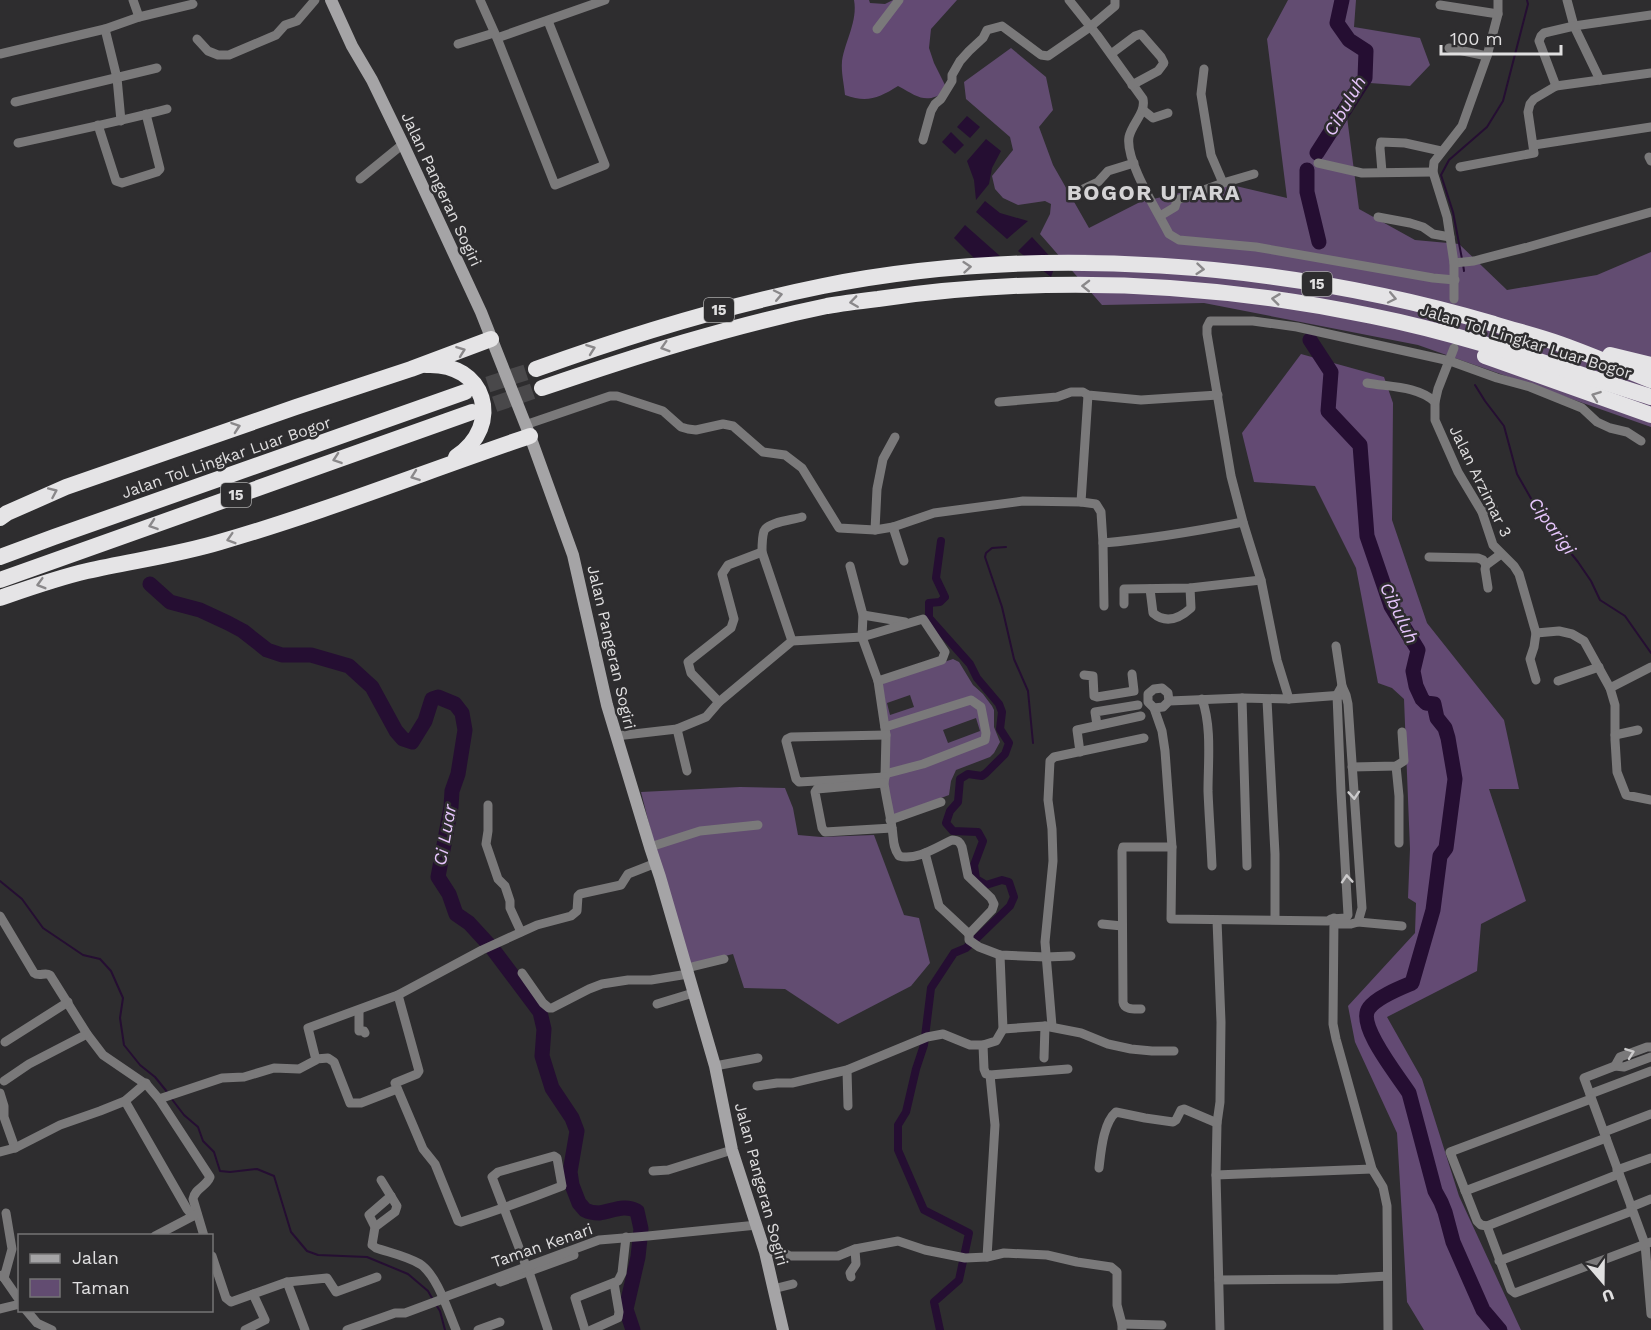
<svg xmlns="http://www.w3.org/2000/svg" width="1651" height="1330" font-family="'Work Sans',sans-serif">
<style>
.green{fill:#624c71;fill-rule:evenodd}
.forest{fill:#634a73}
.water{fill:#250e32}
.lines{fill:none;stroke-linecap:round;stroke-linejoin:round}
.stream{stroke:#250e32;stroke-width:2}
.canal{stroke:#250e32;stroke-width:8}
.river{stroke:#250e32;stroke-width:15}
.highway-tunnel{stroke:#49484a;stroke-width:16;stroke-dasharray:16 8;stroke-linecap:butt}
.street{stroke:#7a797a;stroke-width:9}
.secondary{stroke:#a5a4a6;stroke-width:12}
.highway{stroke:#e5e4e6;stroke-width:16}
.oneway{stroke:#8a888a}
.oneway2{stroke:#cccbcc}
.labels{text-anchor:middle;stroke-width:5;stroke-linejoin:round;paint-order:stroke}
.shield{fill:#2e2d2f;stroke:#abaaab;stroke-width:1.5}
.shield-label{font-size:15px;font-weight:bold;fill:#e0dfe0}
.street-label{font-size:16px;fill:#e0dfe0;stroke:#2e2d2f}
.water-label{font-size:18px;font-style:italic;fill:#e7c6fd;stroke:#2e2d2f}
.district-label{font-size:22px;font-weight:bold;letter-spacing:1.5px;fill:#d4d3d5;stroke:#2e2d2f}
</style>
<rect width="100%" height="100%" fill="#2e2d2f"/>
<g class="green">
<path d="M1288 0H1356L1354 27 1420 38 1430 65 1410 86 1370 83 1347 117 1359 209 1415 240 1459 244 1507 290 1597 275 1651 252V427L1418 345 1204 303 1102 305 1040 234 1050 214 1051 204 1045 201 1018 205 1003 198 995 189 992 176 1013 150 1010 137 966 99 964 82 1011 48 1046 77 1053 110 1039 127 1053 165 1089 228 1140 202 1223 183 1287 198 1267 39Z"/>
<path d="M953 659 959 662 973 685 983 694 992 706 994 710V727L1000 742 994 753 990 757 956 770 951 781 949 795 896 815 890 813 882 685 885 682ZM910 695 914 707 890 715 887 703ZM976 718 980 731 948 743 943 730Z"/>
<path d="M740 787 785 788 793 808 798 835 821 837 874 835 904 915 919 918 930 963 911 986 838 1024 785 989 744 988 733 954 685 966 641 792Z"/>
</g>
<g class="forest">
<path d="M854 0H869L870 3 885 4 893 0H957L931 29 929 48 934 63 948 91C925 104 920 98 898 86 879 98 867 103 845 95 844 84 841 72 842 61 845 41 858 21 854 0Z"/>
<path d="M1301 354 1384 377 1393 403 1392 520 1427 623 1504 720 1519 789H1489L1526 901 1481 924 1477 971 1387 1017 1422 1079 1459 1196 1521 1330H1424L1407 1302 1397 1133 1355 1042 1348 1006 1415 933 1416 903 1408 898 1410 849 1404 699 1392 688 1378 683 1356 568 1315 486 1254 482 1242 433Z"/>
</g>
<g class="water">
<path d="M967 116 980 127 970 138 957 127Z"/>
<path d="M951 132 964 145 955 154 942 142Z"/>
<path d="M986 139 1001 151 992 168 989 184 976 200 974 180 967 161Z"/>
<path d="M985 201 1000 213 1028 221 1007 239 976 212Z"/>
<path d="M965 225 1000 256 975 259 954 238Z"/>
<path d="M1032 237 1056 263 1051 277 1018 251Z"/>
</g>
<g class="lines">
<g class="stream">
<path d="M1462 259 1453 212 1441 175 1449 160 1487 127 1503 101 1528 4 1527 0"/>
<path d="M1463 264 1464 271"/>
<path d="M1475 385 1485 401 1504 426 1517 474 1541 516 1578 562 1591 581 1600 600 1625 616 1651 653"/>
<path d="M1006 547 992 548 986 553 985 557 1002 607 1014 659 1028 691 1033 743"/>
<path d="M0 881 22 899 43 928 83 955 100 959 111 971 123 998 120 1018 124 1045 140 1065 155 1077 168 1093"/>
<path d="M171 1098 184 1115 198 1127 203 1141 214 1152 220 1171 230 1172 257 1169 274 1176 291 1232 307 1251 318 1255 367 1257 408 1274 428 1291 432 1298"/>
<path d="M435 1303 440 1311 445 1330"/>
</g>
<path class="canal" d="M940 1330 934 1302 959 1280 969 1233 924 1210 898 1150V1125L906 1112 916 1069 924 1045 931 988 954 953 966 948 975 940 1010 906 1014 897 1009 882 1002 880 986 885 976 879 974 865 983 841 978 832 953 831 946 823 950 811 958 802 960 779 968 774 982 776 986 773 1005 754 1009 743 1000 729 1002 712 999 704 977 678 970 664 929 618V603L940 602 945 597 936 578 941 541"/>
<g class="river">
<path d="M1317 153 1365 78 1366 51 1349 40 1337 23 1342 0"/>
<path d="M1307 170V192L1319 242"/>
<path d="M1310 340 1331 372 1328 411 1360 445 1367 536 1391 606 1418 650 1413 671 1416 686 1422 699 1426 703 1434 704 1437 718 1445 728 1448 738 1455 779 1446 848 1440 856 1433 910 1412 983C1400 988 1377 997 1369 1008 1356 1025 1399 1077 1409 1093L1435 1191 1441 1202 1445 1212 1453 1242 1483 1310 1500 1330"/>
<path d="M150 584 170 602 200 610 228 623 243 631 267 650 282 655H311L349 666 372 687 396 731 403 739 412 742 425 721 432 699 438 697 455 704 462 713 465 730 458 774 452 791 451 807 438 877 449 894 456 914 469 923 492 948 540 1012 544 1029 542 1056 552 1088 572 1118 577 1131 570 1172 572 1185 579 1203 585 1210C589 1212 594 1213 599 1213 613 1211 624 1204 637 1211L641 1229 638 1257 626 1309 633 1330"/>
</g>
<g class="highway-tunnel">
<path d="M465 392 536 369"/>
<path d="M472 412 542 388"/>
</g>
<g class="street">
<path d="M133 0 139 17"/>
<path d="M480 0 497 38 605 0"/>
<path d="M1069 0 1097 35 1143 99C1146 113 1132 123 1129 137 1125 161 1158 212 1169 234L1179 240 1256 247 1433 278 1455 280"/>
<path d="M1567 0 1574 26 1600 80"/>
<path d="M1440 5 1498 14"/>
<path d="M105 29 117 78 121 121"/>
<path d="M877 29 899 0"/>
<path d="M497 38 555 185 605 165 548 21"/>
<path d="M197 39 208 51 218 55H229L276 35 285 25 297 21 315 0"/>
<path d="M458 44 494 33"/>
<path d="M1449 48 1487 56"/>
<path d="M0 54 105 29 139 17 193 4"/>
<path d="M1111 54 1135 36 1141 34 1161 57 1164 63 1158 71 1132 85"/>
<path d="M1204 69 1201 94 1211 155 1223 183"/>
<path d="M1556 86 1539 41 1541 36 1544 33 1574 26 1651 15"/>
<path d="M15 102 157 68"/>
<path d="M1143 110 1153 118 1168 113"/>
<path d="M98 125 116 181 122 183 157 172 160 169 146 114"/>
<path d="M923 140 931 111 935 104 941 99 952 81V75L960 61 969 51 983 38 987 30 1002 26 1041 55 1048 56 1090 27 1115 6V0"/>
<path d="M18 143C68 132 118 122 167 109"/>
<path d="M1534 145 1651 127"/>
<path d="M1649 157 1651 161"/>
<path d="M1318 163 1362 173 1433 172"/>
<path d="M1460 167 1534 153 1528 112 1530 104 1534 99 1556 86 1651 73"/>
<path d="M1382 172 1380 148 1381 142 1405 143 1441 151"/>
<path d="M360 179 403 144"/>
<path d="M1081 190 1098 182 1108 171 1134 163"/>
<path d="M1160 216 1175 207 1177 200 1223 183 1254 174"/>
<path d="M1378 217 1410 223 1423 227 1433 234 1450 237"/>
<path d="M1454 263 1474 261 1528 247 1651 212"/>
<path d="M1454 299V263L1447 217 1433 172 1434 162 1462 126 1487 56 1498 14V0"/>
<path d="M1454 348 1438 389 1435 402V420L1458 472 1482 512 1493 545 1514 566 1519 574 1536 633 1559 631 1572 634 1584 641 1610 688 1615 705V740L1617 772 1626 795 1651 800"/>
<path d="M1367 383C1389 387 1418 386 1435 402"/>
<path d="M999 402 1057 397 1071 392H1083L1088 395 1141 400 1218 395"/>
<path d="M525 425 610 396H617L663 411 681 427 688 429 696 430 723 424 733 426 763 452 785 455 802 468 839 528 875 530 893 527 934 513 1023 501 1081 502 1096 504 1101 512 1103 543 1104 606"/>
<path d="M1081 502 1088 395"/>
<path d="M1482 512 1493 507"/>
<path d="M893 527 904 561"/>
<path d="M875 530 877 489 883 459 895 437"/>
<path d="M1103 543C1150 539 1197 531 1243 522"/>
<path d="M1429 557 1478 558 1483 560 1486 565"/>
<path d="M850 566 863 615 862 637 878 681 886 735 885 777 884 783C886 798 890 813 892 828 894 838 892 846 899 856 916 861 937 847 952 840 958 840 960 842 962 847L968 876 991 898 994 904 992 910 969 934V940L979 947 1000 955 1046 957 1071 956"/>
<path d="M1488 588 1485 569 1486 565 1501 554"/>
<path d="M1150 589 1153 613C1166 624 1179 619 1191 608L1190 588"/>
<path d="M1124 604V589L1190 588 1261 580"/>
<path d="M863 615 905 622"/>
<path d="M792 641 762 552C762 546 762 537 764 531 768 522 792 520 802 517"/>
<path d="M1084 675 1093 676 1094 696 1097 697 1134 691 1132 674"/>
<path d="M1536 680 1530 659 1534 647 1536 633"/>
<path d="M1558 681 1599 667"/>
<path d="M1610 688 1651 667"/>
<path d="M1242 698 1247 866"/>
<path d="M1202 699C1212 727 1208 762 1208 791 1209 816 1211 841 1212 866"/>
<path d="M1289 699 1277 660 1261 580 1243 522 1231 476 1207 334V327L1210 321H1253L1297 327 1450 361 1497 378 1530 387 1582 408 1597 422 1610 428 1627 432 1641 441"/>
<path d="M1267 700 1275 854V919"/>
<path d="M1169 701 1168 693 1162 688 1154 689 1148 694V702L1154 708 1162 731 1165 751 1172 847 1171 919 1328 921 1331 919 1346 918 1348 915 1341 792 1337 695 1342 686"/>
<path d="M719 702 691 673 688 662 731 628 734 619 722 574 728 565 762 552"/>
<path d="M1154 708 1163 707 1169 701 1242 698 1289 699 1343 695"/>
<path d="M1097 725 1095 712 1138 705"/>
<path d="M885 727 971 700 981 707 986 733 985 740 923 764 885 774"/>
<path d="M677 729 687 771"/>
<path d="M1615 735 1638 730"/>
<path d="M616 736 677 729 706 717 719 702 792 641 862 637 923 619 945 652 942 660 878 681"/>
<path d="M1080 752 1077 730 1141 716"/>
<path d="M1396 766 1399 796V843"/>
<path d="M1352 767 1396 766 1404 761 1402 732"/>
<path d="M885 777 799 782 796 779 786 741 787 739 791 737 886 735"/>
<path d="M884 783 817 789 815 792 822 828 825 832 892 828"/>
<path d="M488 805V831L486 844 498 879 505 886 510 901V908L521 932"/>
<path d="M890 820 941 802"/>
<path d="M650 847 700 831 758 825"/>
<path d="M925 853 939 906 969 934"/>
<path d="M0 916 34 973C39 977 45 972 50 975L87 1034 103 1055 147 1085 159 1099 210 1177C206 1187 195 1188 193 1199L204 1236"/>
<path d="M1334 918 1333 1024 1336 1039 1372 1169 1383 1187 1387 1206 1388 1330"/>
<path d="M1217 920 1221 1022 1220 1102 1217 1123 1216 1175 1220 1330"/>
<path d="M1358 922 1402 926"/>
<path d="M1102 924 1122 926"/>
<path d="M1335 924H1351L1358 922 1362 908 1348 704 1346 695 1342 686 1336 646"/>
<path d="M687 968 724 959"/>
<path d="M522 973 543 1003 549 1008H552L589 989 602 984 628 980H651L688 974"/>
<path d="M398 995 419 1071 417 1074 395 1083 423 1149 435 1164 458 1221 461 1222C495 1211 529 1199 562 1186L557 1158 554 1156 498 1172 492 1177 526 1266"/>
<path d="M657 1004 693 993"/>
<path d="M1141 1009C1134 1009 1124 1010 1123 1002L1122 851 1123 847H1172"/>
<path d="M359 1010V1031H364L365 1033"/>
<path d="M1045 1026 1081 1033 1108 1044 1131 1049 1152 1051H1174"/>
<path d="M1052 1026 1045 942 1053 861 1052 829 1048 800 1050 761 1054 757 1144 738"/>
<path d="M1003 1029 1045 1026 1044 1058"/>
<path d="M5 1042 68 1002"/>
<path d="M983 1045 984 1069 986 1074 990 1075 995 1125 987 1257"/>
<path d="M1651 1057 1624 1067 1615 1066 1584 1078 1645 1244 1651 1314"/>
<path d="M316 1059 328 1058 334 1062 350 1103H361L397 1089"/>
<path d="M715 1066 758 1058"/>
<path d="M1615 1066 1620 1057 1647 1047H1651"/>
<path d="M847 1070 848 1106"/>
<path d="M990 1075 1068 1069"/>
<path d="M4 1081 29 1064 87 1034"/>
<path d="M757 1086 777 1083H792L847 1070 927 1037 943 1034 970 1045H983L996 1041 1003 1029 1000 955"/>
<path d="M0 1093 4 1106V1117L15 1148"/>
<path d="M1590 1094 1651 1071"/>
<path d="M159 1099 222 1078 244 1077 274 1068 299 1069 316 1060 308 1028 398 995 482 950 537 925 571 916 577 911 578 896 580 894 621 885 628 874 656 863"/>
<path d="M1591 1099 1450 1152 1477 1221 1481 1225 1487 1226 1511 1290 1515 1293 1651 1242"/>
<path d="M125 1101 187 1209 193 1216"/>
<path d="M1604 1132 1651 1114"/>
<path d="M0 1152 15 1148 60 1125 100 1111 125 1101 146 1083"/>
<path d="M1099 1168C1101 1152 1103 1123 1116 1112L1145 1118 1173 1122 1176 1120 1181 1110 1184 1109 1217 1123"/>
<path d="M1617 1170 1651 1158"/>
<path d="M653 1171 668 1170 732 1150"/>
<path d="M1216 1175 1372 1169"/>
<path d="M1465 1191 1606 1138"/>
<path d="M391 1196 369 1215 375 1227 372 1245 376 1248C391 1253 406 1256 420 1264 437 1275 448 1311 456 1330"/>
<path d="M1631 1207 1651 1199"/>
<path d="M1487 1226 1619 1174"/>
<path d="M375 1227 395 1212 397 1206 381 1180"/>
<path d="M155 1236 197 1214"/>
<path d="M765 1252 780 1251 790 1256H838L855 1249 898 1241 925 1250 965 1258 987 1257 1004 1253 1047 1255 1077 1262 1111 1267 1117 1272V1305L1122 1324V1330"/>
<path d="M212 1256 226 1298 231 1302 287 1282 305 1330"/>
<path d="M1499 1261 1632 1211"/>
<path d="M529 1272 548 1330"/>
<path d="M2 1275 20 1301"/>
<path d="M851 1277 850 1273 856 1264 855 1249"/>
<path d="M4 1278 12 1249 6 1213"/>
<path d="M1219 1280 1338 1279 1387 1276"/>
<path d="M287 1282 327 1278 336 1292 377 1277"/>
<path d="M500 1282 574 1255"/>
<path d="M773 1289 793 1284"/>
<path d="M0 1309 20 1304"/>
<path d="M26 1310 37 1323 52 1330"/>
<path d="M1122 1324 1162 1325"/>
<path d="M245 1330 265 1320 253 1294"/>
<path d="M347 1330 395 1313H405L440 1300 442 1298 599 1240 648 1236 757 1225"/>
<path d="M478 1330 500 1322"/>
<path d="M585 1330 575 1298 618 1281 622 1273 626 1237"/>
<path d="M591 1330 618 1318 619 1312 614 1283"/>
</g>
<path class="secondary" d="M331 0 352 46 372 80 403 144 481 312 530 436 573 555 607 705 650 847 660 877 715 1066 732 1150 765 1252 783 1330"/>
<g class="highway">
<path d="M1610 355 1651 365"/>
<path d="M1485 356 1651 415"/>
<path d="M426 365C486 362 504 425 456 457"/>
<path d="M536 369C630 335 724 306 823 286 1039 243 1283 262 1494 324 1516 331 1538 336 1560 344 1591 355 1621 368 1651 380"/>
<path d="M542 388C636 356 730 326 827 306 844 303 861 301 878 299 1042 275 1210 282 1372 316 1467 335 1559 368 1651 397"/>
<path d="M0 518 7 513 66 487 296 407 411 369 491 339"/>
<path d="M0 557 54 537 465 392"/>
<path d="M0 580 472 412"/>
<path d="M0 598C29 588 57 578 87 571 131 561 177 555 220 542 324 512 427 471 530 436"/>
</g>
</g>
<defs><path id="oneway-chevron" d="M-2-3.5L2.5 0L-2 3.5" fill="none" stroke-width="1.6" stroke-linecap="round" stroke-linejoin="round" transform="scale(1.5)"/></defs>
<g class="oneway">
<use href="#oneway-chevron" transform="translate(967 267) rotate(-5)"/>
<use href="#oneway-chevron" transform="translate(1200 269) rotate(5)"/>
<use href="#oneway-chevron" transform="translate(1086 286) rotate(-179)"/>
<use href="#oneway-chevron" transform="translate(778 295) rotate(-12)"/>
<use href="#oneway-chevron" transform="translate(1392 298) rotate(12)"/>
<use href="#oneway-chevron" transform="translate(1276 299) rotate(-173)"/>
<use href="#oneway-chevron" transform="translate(854 302) rotate(172)"/>
<use href="#oneway-chevron" transform="translate(665 347) rotate(163)"/>
<use href="#oneway-chevron" transform="translate(591 349) rotate(-20)"/>
<use href="#oneway-chevron" transform="translate(461 351) rotate(-20)"/>
<use href="#oneway-chevron" transform="translate(1596 396) rotate(-160)"/>
<use href="#oneway-chevron" transform="translate(236 427) rotate(-19)"/>
<use href="#oneway-chevron" transform="translate(337 459) rotate(161)"/>
<use href="#oneway-chevron" transform="translate(415 476) rotate(160)"/>
<use href="#oneway-chevron" transform="translate(53 492) rotate(-24)"/>
<use href="#oneway-chevron" transform="translate(153 525) rotate(161)"/>
<use href="#oneway-chevron" transform="translate(231 539) rotate(163)"/>
<use href="#oneway-chevron" transform="translate(41 584) rotate(164)"/>
</g>
<g class="oneway2">
<use href="#oneway-chevron" transform="translate(1354 795) rotate(86)"/>
<use href="#oneway-chevron" transform="translate(1347 879) rotate(-94)"/>
<use href="#oneway-chevron" transform="translate(1630 1053) rotate(-20)"/>
</g>
<g class="labels">
<g class="shield">
<rect x="1302" y="272" width="30" height="24" rx="4.5"/>
<rect x="704" y="298" width="30" height="24" rx="4.5"/>
<rect x="221" y="483" width="30" height="24" rx="4.5"/>
</g>
<g class="shield-label">
<text x="1317" y="289">15</text>
<text x="719" y="315">15</text>
<text x="236" y="500">15</text>
</g>
<g class="street-label">
<text transform="translate(442 189) rotate(65)" y="6">Jalan Pangeran Sogiri</text>
<text transform="translate(1526 341) rotate(17)" y="6">Jalan Tol Lingkar Luar Bogor</text>
<text transform="translate(226 457) rotate(-19)" y="6">Jalan Tol Lingkar Luar Bogor</text>
<text transform="translate(1481 481) rotate(64)" y="6">Jalan Arzimar 3</text>
<text transform="translate(612 647) rotate(77)" y="6">Jalan Pangeran Sogiri</text>
<text transform="translate(762 1184) rotate(75)" y="6">Jalan Pangeran Sogiri</text>
<text transform="translate(542 1245) rotate(-19)" y="6">Taman Kenari</text>
</g>
<g class="water-label">
<text transform="translate(1345 106) rotate(-60)" y="6">Cibuluh</text>
<text transform="translate(1552 526) rotate(54)" y="6">Ciparigi</text>
<text transform="translate(1399 613) rotate(64)" y="6">Cibuluh</text>
<text transform="translate(445 835) rotate(-80)" y="6">Ci Luar</text>
</g>
<g class="district-label">
<text x="1154" y="200">BOGOR UTARA</text>
</g>
</g>
<rect x="18" y="1234" width="195" height="78" fill="#2e2d2f" stroke="#757476" stroke-width="1.5"/>
<rect x="30" y="1254" width="30" height="9" fill="#a5a4a6" stroke="#757476" stroke-width="1.5"/>
<text x="72" y="1264" font-size="18" fill="#e0dfe0">Jalan</text>
<rect x="30" y="1279" width="30" height="18" fill="#624c71" stroke="#757476" stroke-width="1.5"/>
<text x="72" y="1294" font-size="18" fill="#e0dfe0">Taman</text>
<g transform="translate(1603 1282) rotate(160)" stroke="#2e2d2f" stroke-width="4.5" paint-order="stroke">
<path d="M0-4.5L10 22L0 15L-10 22Z" fill="#e0dfe0"/>
<text y="-9" font-size="16" font-weight="bold" text-anchor="middle" fill="#e0dfe0">U</text>
</g>
<path d="M1441 45v9h120v-9" fill="none" stroke="#e0dfe0" stroke-width="3"/>
<text x="1450" y="45" font-size="18" fill="#e0dfe0" stroke="#2e2d2f" stroke-width="4.5" paint-order="stroke">100 m</text>
</svg>
